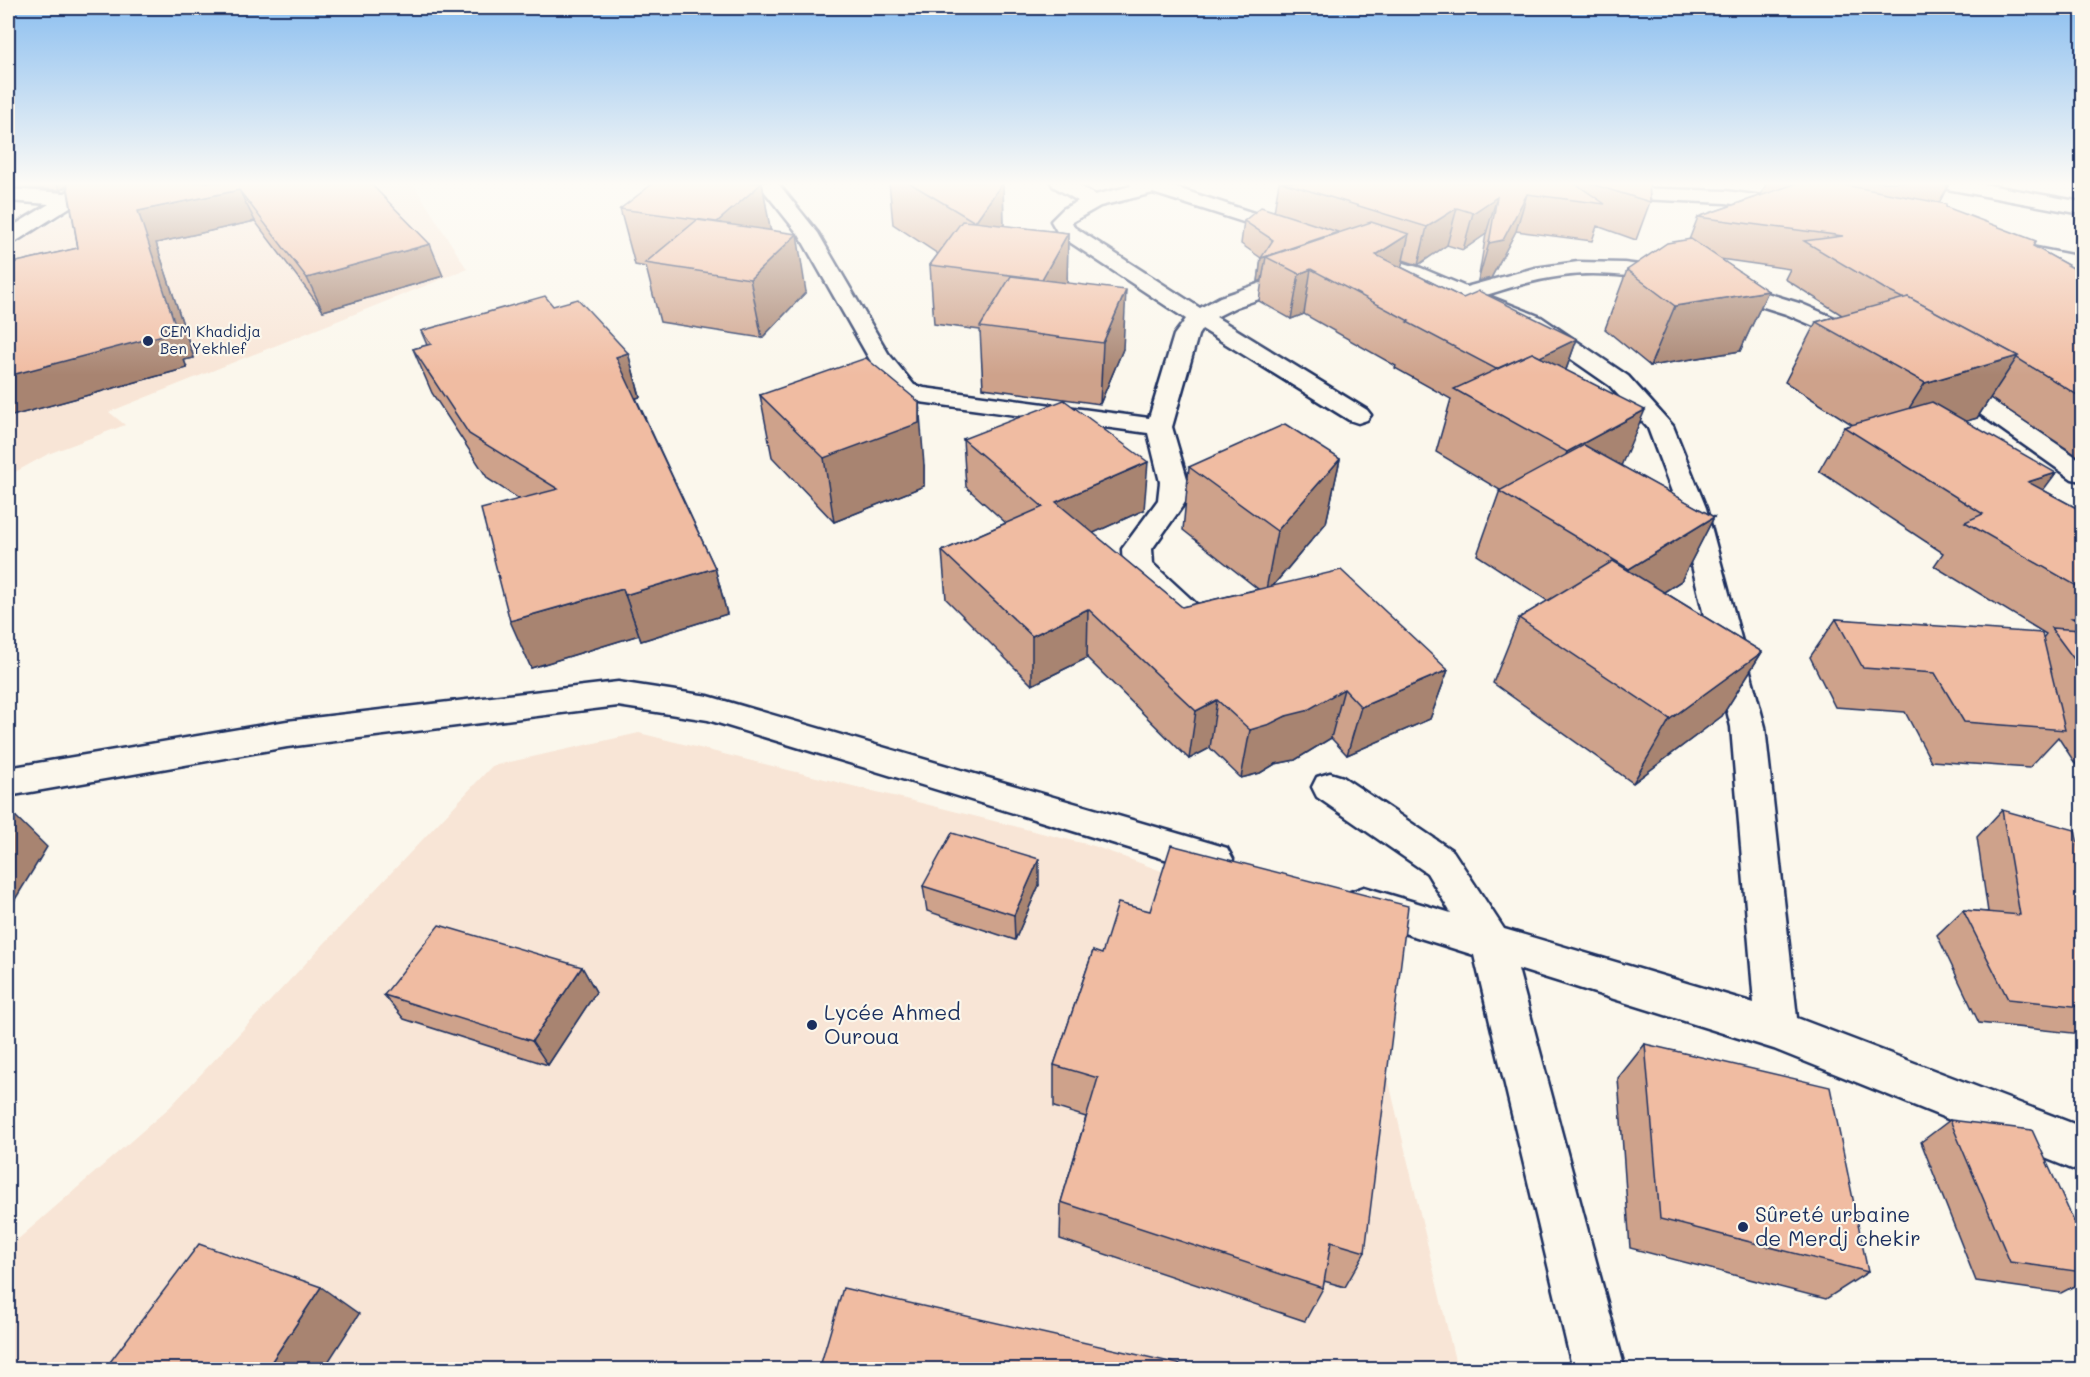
<svg xmlns="http://www.w3.org/2000/svg" width="2090" height="1377" font-family="Mali,sans-serif">
<style>
.built{fill:#f8e5d6}
.lines{fill:none;stroke-linecap:round;stroke-linejoin:round}
.minor-casing{stroke:#1b2f5e;stroke-width:5}
.minor{fill:#fbf7ec;fill-rule:evenodd}
.wall{fill:#cea28b;stroke:#1b2f5e;stroke-width:1.5}
.shaded-wall{fill:#a88471;stroke:#1b2f5e;stroke-width:1.5}
.building{fill:#f0bca2;stroke:#1b2f5e;stroke-width:1.5}
.poi-dot{fill:#1b2f5e;stroke:#fbf7ec;stroke-width:2}
.labels{text-anchor:middle;stroke-width:4.5;stroke-linejoin:round;paint-order:stroke}
.far-poi-label{font-size:15px;fill:#1b2f5e;stroke:#fbf7ec;text-anchor:start}
.near-poi-label{font-size:21px;fill:#1b2f5e;stroke:#fbf7ec;text-anchor:start}
</style>
<rect width="100%" height="100%" fill="#fbf7ec"/>
<filter id="ink" filterUnits="userSpaceOnUse"><feTurbulence type="fractalNoise" baseFrequency=".0167" numOctaves="2"/><feDisplacementMap in="SourceGraphic" scale="12" xChannelSelector="R" yChannelSelector="G"/><feConvolveMatrix kernelMatrix="1 2 1 2 8 2 1 2 1" color-interpolation-filters="sRGB"/></filter>
<g filter="url(#ink)">
<g class="built">
<path d="M127 182H412L467 269 109 412 125 425 48 454 8 476V252L33 233Z"/>
<path d="M639 733 1094 846 1356 943 1457 1369H8V1248L170 1107 492 766Z"/>
</g>
<g class="lines">
<g class="minor-casing">
<g id="minor">
<path d="M83 182H106L103 186 15 242 8 244V229L49 204 8 201V189L65 193Z"/>
<path d="M757 182H777L818 233 888 353 914 385 924 388 1149 418 1174 335 1186 319 1059 235 1051 221 1063 209 1078 201 1053 186 1051 182H1073L1095 195 1131 186 1129 182 1162 183 1297 227 1300 231 1297 235 1290 237 1153 193 1100 206 1072 222 1074 227 1200 308 1220 297 1296 271 1304 270 1312 271 1315 276 1312 281 1236 307 1216 317 1367 410 1371 415 1367 420 1358 423 1349 420 1202 329 1198 335 1172 427 1188 482 1186 501 1152 549 1153 564 1204 611 1209 618 1204 625 1193 629 1182 625 1123 567 1122 549 1158 500 1160 482 1148 433 920 402 896 395 870 360 799 235Z"/>
<path d="M1932 182H1972L2082 202V214L1942 188 1935 186Z"/>
<path d="M1605 187 1726 191 1792 200 1799 202 1802 206 1799 210 1792 212 1726 203 1598 197 1595 193 1598 189Z"/>
<path d="M2011 243 2082 257V269L2004 253 2001 249 2004 245Z"/>
<path d="M1373 254 1421 268 1466 287 1535 268 1578 262 1624 263 1679 270 1682 275 1679 280 1671 281C1635 277 1599 271 1563 276 1537 279 1511 287 1486 295L1541 317 1628 376 1673 426 1706 508 1765 727 1797 1018 2082 1127V1173L1774 1049 1518 969 1625 1370H1573L1474 955 1350 916 1345 904 1350 892 1364 887 1451 913 1427 873 1317 797 1312 787 1317 777 1330 773 1343 777 1453 851 1504 929 1754 1003 1731 727 1678 508 1648 428 1610 386 1525 327 1405 278 1366 264 1362 260 1366 256Z"/>
<path d="M1721 279 1802 304 1872 334 1876 339 1872 344 1864 346 1856 344 1786 314 1713 291 1710 286 1713 281Z"/>
<path d="M1946 376 1955 378 1988 397 2082 461V481L2072 479 1970 407 1937 388 1934 383 1937 378Z"/>
<path d="M618 682 708 696 1214 844 1227 848 1233 859 1227 870 1214 874 708 720 618 706 287 747 8 796V768L287 721Z"/>
</g>
</g>
<use href="#minor" class="minor"/>
</g>
<g class="wall">
<path d="M8 182H369L443 276 323 311 255 221 156 243 194 358 184 360 187 368 12 416 8 410V264L78 248 67 186 60 190 8 187Z"/>
<path d="M889 182H1003L1004 226 1068 233 1067 283 1123 349 1100 404 983 388 980 330 934 324 930 265 938 254 893 224Z"/>
<path d="M1279 182H1649L1650 202 1636 240 1597 226 1592 241 1516 231 1491 278 1478 281 1486 234 1463 250 1447 245 1418 265 1403 260 1401 267 1463 298 1577 339 1566 370 1621 466 1714 517 1681 581 1664 592 1762 652 1722 716 1633 783 1493 683 1519 618 1548 601 1477 555 1500 490 1436 452 1451 399 1395 368 1396 366 1304 314 1291 319 1259 301 1262 280 1258 282 1261 258 1241 244 1244 221 1274 212Z"/>
<path d="M1767 182H1949L1948 186 1939 203 1946 207 2033 246 2082 273V459L1990 398 1977 418 1965 421 2043 490 2082 511V774L2058 737 2029 768 1931 761 1905 712 1835 707 1810 657 1836 619 2043 638 2046 634 1934 566 1943 553 1819 471 1844 427 1853 425 1785 382 1816 322 1842 315 1785 279 1790 269 1720 259 1768 291 1740 351 1650 366 1605 329 1627 270 1689 240 1698 217 1761 195Z"/>
<path d="M762 183 770 230 806 292 762 338 660 322 646 267 635 265 620 209Z"/>
<path d="M2082 244V255L2076 254Z"/>
<path d="M553 306 628 353 640 397 636 398 715 568 727 614 641 641 639 635 531 668 519 499 488 479 432 393 413 349 427 345 421 331Z"/>
<path d="M760 395 924 465V486L834 522 772 457Z"/>
<path d="M963 439 1144 510 1093 533 1182 607 1258 589 1183 530 1189 467 1340 459 1326 523 1273 586 1448 670 1430 719 1347 755 1331 738 1295 760 1275 764 1260 773 1241 778 1210 748 1189 759 1087 658 1032 685 946 599 942 551 1006 523 966 487Z"/>
<path d="M2002 810 2082 864V1034L1979 1023 1937 935 1963 910 1988 912 1977 837Z"/>
<path d="M1039 885 1015 940 927 911 923 886Z"/>
<path d="M1093 951 1365 1252 1345 1287 1324 1281 1323 1288 1305 1321 1060 1239 1061 1202 1086 1117 1054 1107V1065Z"/>
<path d="M582 967 596 992 548 1065 404 1019 384 995Z"/>
<path d="M1645 1044 1868 1272 1826 1299 1630 1248 1618 1078Z"/>
<path d="M1950 1120 2082 1239V1282L2061 1293 1976 1281 1921 1142Z"/>
</g>
<g class="shaded-wall">
<path d="M55 182H75L60 190Z"/>
<path d="M1003 182 1004 237 975 222Z"/>
<path d="M762 183 772 239 717 222Z"/>
<path d="M239 190 255 221 156 243 194 358 184 360 187 368 12 416 8 410V376L138 211Z"/>
<path d="M1527 194 1516 231 1491 278 1478 281 1489 243Z"/>
<path d="M1497 197 1486 234 1463 250 1473 213Z"/>
<path d="M1457 208 1447 245 1418 265 1427 227Z"/>
<path d="M1068 233 1067 290 1042 335V279Z"/>
<path d="M797 234 806 292 762 338 750 279Z"/>
<path d="M1409 234 1399 278 1367 299 1376 255Z"/>
<path d="M430 244 443 276 323 311 307 278Z"/>
<path d="M1266 257 1262 280 1258 282 1261 258Z"/>
<path d="M1311 269 1304 314 1291 319 1299 274Z"/>
<path d="M1126 290 1123 349 1100 404 1103 343Z"/>
<path d="M1768 291 1740 351 1650 366 1675 306Z"/>
<path d="M1577 339 1560 386 1504 374Z"/>
<path d="M628 353 640 397 629 400 616 357Z"/>
<path d="M2018 356 1977 418 1886 445 1925 383Z"/>
<path d="M919 402 924 465V486L834 522 824 458Z"/>
<path d="M1645 410 1618 473 1542 516 1567 452Z"/>
<path d="M1340 459 1326 523 1265 595 1277 531Z"/>
<path d="M1148 462 1144 510 1056 550V502Z"/>
<path d="M2056 473 2023 517 2028 482Z"/>
<path d="M1714 517 1681 581 1599 634 1629 569Z"/>
<path d="M715 568 727 614 641 641 625 595Z"/>
<path d="M623 589 639 635 531 668 510 621Z"/>
<path d="M1088 609 1087 658 1032 685V636Z"/>
<path d="M1762 652 1722 716 1633 783 1670 719Z"/>
<path d="M1448 670 1430 719 1347 755 1361 707Z"/>
<path d="M1344 689 1331 738 1295 760 1275 764 1260 773 1241 778 1250 730 1286 716Z"/>
<path d="M1217 700 1210 748 1189 759 1196 711Z"/>
<path d="M8 809 47 847 8 911Z"/>
<path d="M1039 859V885L1015 940 1014 915Z"/>
<path d="M582 967 596 992 548 1065 532 1041Z"/>
<path d="M321 1287 359 1314 323 1370H266Z"/>
</g>
<g class="building">
<path d="M67 182H369L430 244 307 278 239 190 138 211 175 324 164 326 167 334 8 376V264L78 248Z"/>
<path d="M655 182H749L762 183 717 222 620 209Z"/>
<path d="M908 182H1003L975 222 1068 233 1042 279 930 265 962 221 975 222Z"/>
<path d="M1281 182H1573L1605 204 1527 194 1503 240 1489 243 1497 197 1473 213 1457 208 1427 227Z"/>
<path d="M1585 182H1649L1650 202Z"/>
<path d="M1791 182H1828L1946 204V207L2036 241 2033 246 2082 273V398L2017 358 2018 356 1908 297 1904 299 1890 292 1804 241 1843 236 1698 217 1795 184Z"/>
<path d="M1928 182H1949L1948 186Z"/>
<path d="M1261 207 1338 232 1261 258 1273 240 1244 221Z"/>
<path d="M697 220 797 234 750 279 645 263Z"/>
<path d="M1371 222 1409 234 1376 255 1463 298 1479 291 1577 339 1540 357 1532 353 1496 369 1407 322 1409 321 1311 269 1299 274 1266 257Z"/>
<path d="M1691 239 1768 291 1675 306 1627 270 1667 243Z"/>
<path d="M1011 276 1126 290 1103 343 980 327Z"/>
<path d="M545 296 553 306 578 299 628 353 616 357 715 568 625 595 623 589 510 621 481 509 558 489 469 434 413 349 431 344 421 331Z"/>
<path d="M1908 297 2018 356 1925 383 1816 322Z"/>
<path d="M1532 353 1645 410 1567 452 1454 389Z"/>
<path d="M866 358 919 402V423L824 458 760 395Z"/>
<path d="M1064 400 1148 462 1056 502 1182 607 1341 570 1448 670 1361 707 1344 689 1306 711 1286 716 1270 724 1250 730 1217 700 1196 711 1088 609 1032 636 942 551 1043 507 963 439Z"/>
<path d="M1932 402 2056 473 2028 482 2082 511V589L1965 522 1983 514 1844 427Z"/>
<path d="M1285 424 1340 459 1277 531 1189 467Z"/>
<path d="M1584 445 1714 517 1629 569 1499 491Z"/>
<path d="M1613 561 1762 652 1670 719 1519 618Z"/>
<path d="M2072 618H2082V624Z"/>
<path d="M1836 619 2042 633 2065 730 1964 722 1935 673 1863 668Z"/>
<path d="M2051 628 2082 630V670Z"/>
<path d="M2002 810 2075 830 2082 864V1007L2008 999 1963 910 2020 915Z"/>
<path d="M952 833 1039 859 1014 915 923 886Z"/>
<path d="M1171 845 1408 906 1365 1252 1331 1242 1323 1288 1061 1202 1098 1078 1054 1065 1093 951 1102 954 1118 903 1150 911Z"/>
<path d="M439 925 582 967 532 1041 384 995Z"/>
<path d="M1645 1044 1830 1087 1868 1272 1660 1219Z"/>
<path d="M1950 1120 2032 1130 2082 1239V1272L2010 1262Z"/>
<path d="M199 1244 321 1287 266 1370H104Z"/>
<path d="M843 1288 1205 1370H819Z"/>
</g>
</g>
<linearGradient id="sky" x2="0" y2="1"><stop stop-color="#8cbff0"/><stop offset="0.49" stop-color="#fdfbf6"/><stop offset="1" stop-color="#fdfbf6" stop-opacity="0"/></linearGradient>
<rect width="2090" height="375" fill="url(#sky)"/>
<g class="poi-dot">
<circle cx="148" cy="341" r="6"/>
<circle cx="812" cy="1025" r="6"/>
<circle cx="1743" cy="1227" r="6"/>
</g>
<g class="labels">
<g class="far-poi-label">
<text x="160" y="337">CEM Khadidja<tspan x="160" dy="17">Ben Yekhlef</tspan></text>
</g>
<g class="near-poi-label">
<text x="824" y="1020">Lycée Ahmed<tspan x="824" dy="24">Ouroua</tspan></text>
<text x="1755" y="1222">Sûreté urbaine<tspan x="1755" dy="24">de Merdj chekir</tspan></text>
</g>
</g>
<rect width="2090" height="1377" fill="none" stroke="#fbf7ec" stroke-width="30"/>
<rect x="15" y="15" width="2060" height="1347" fill="none" stroke="#1b2f5e" stroke-width="2" filter="url(#ink)"/>
</svg>
